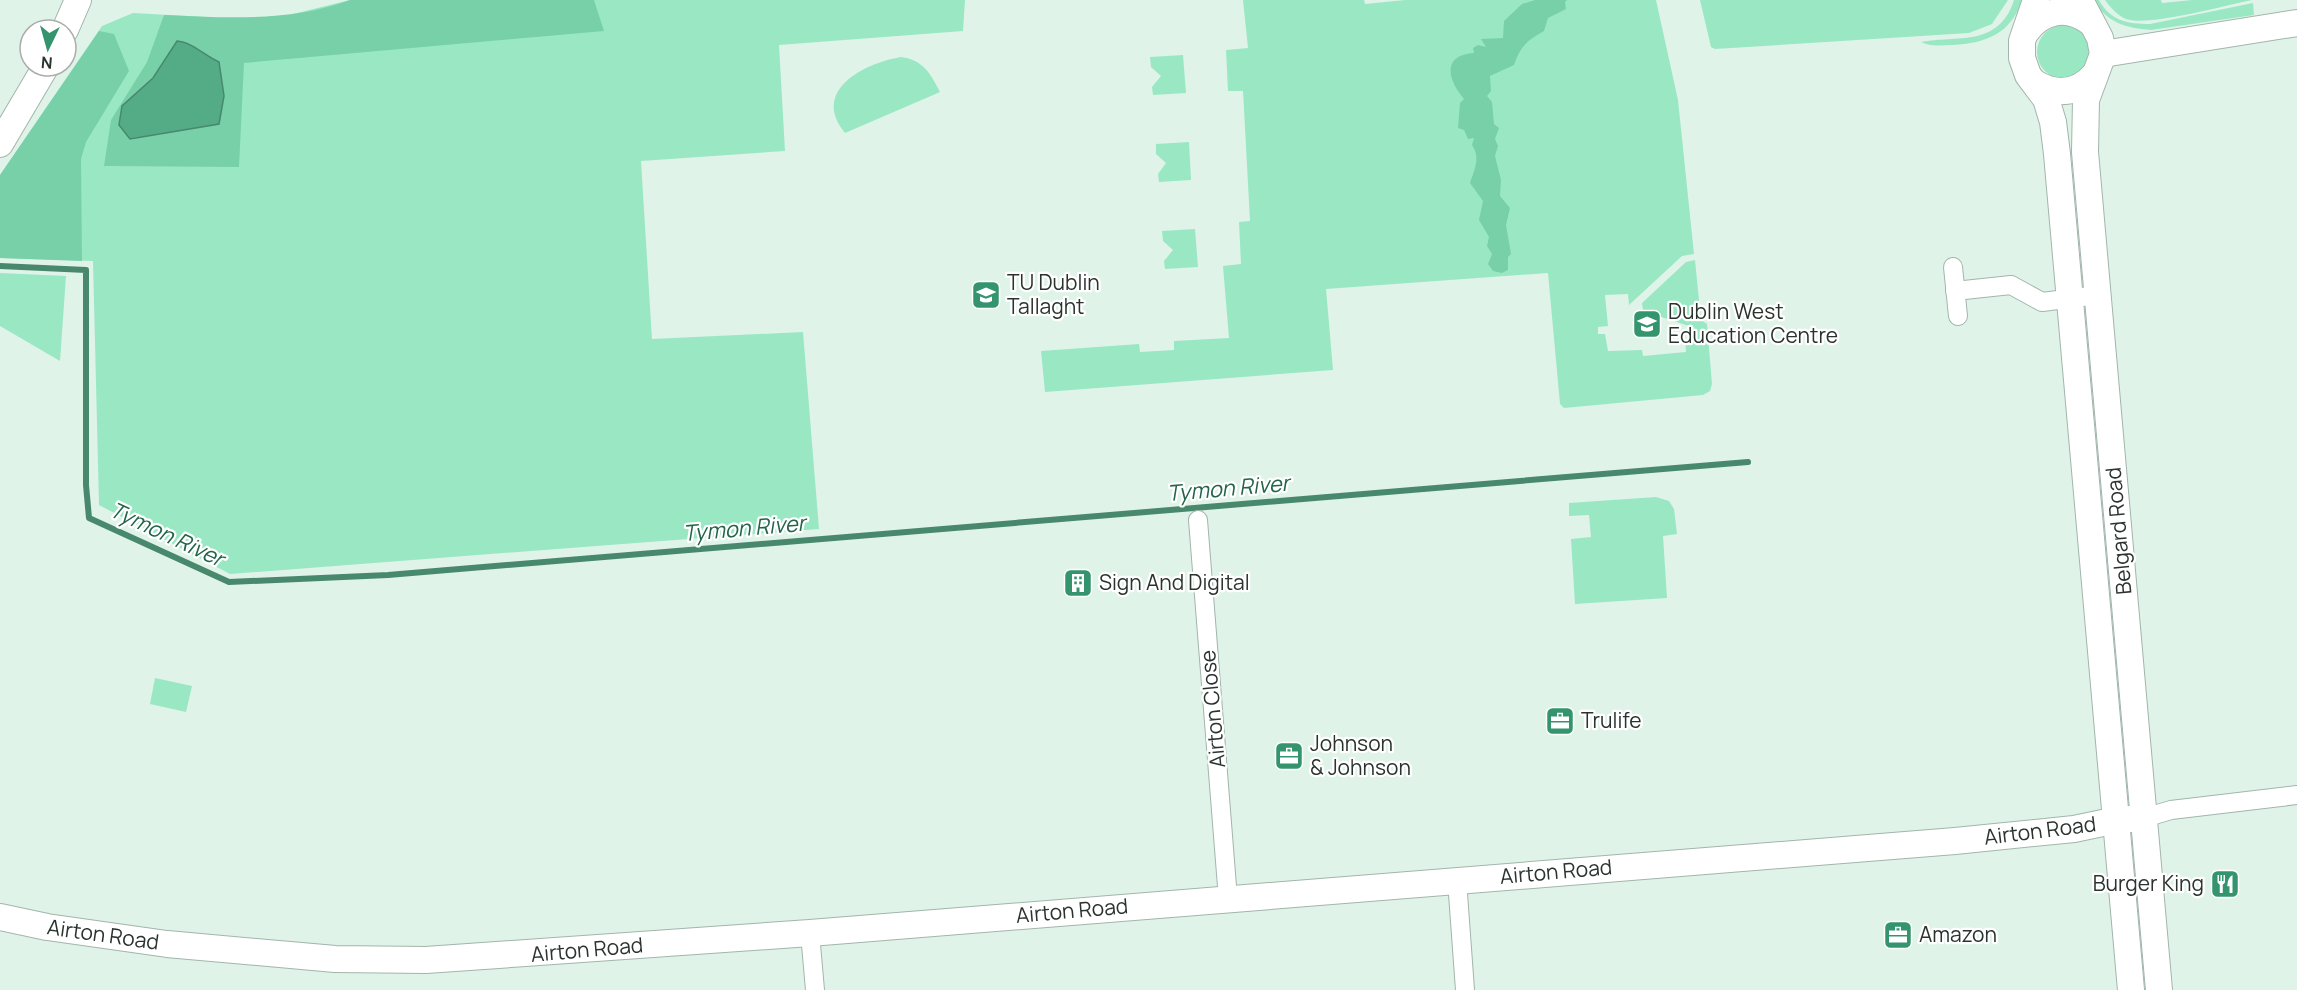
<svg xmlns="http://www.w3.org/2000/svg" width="2297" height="990" font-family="Manrope,sans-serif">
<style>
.green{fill:#99e8c3}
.forest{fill:#78d0a8}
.water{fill:#54ac87;stroke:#48886d;stroke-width:1.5}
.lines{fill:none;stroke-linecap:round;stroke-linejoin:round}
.stream{stroke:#48886d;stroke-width:6}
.street-casing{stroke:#a3b5ab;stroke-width:20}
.secondary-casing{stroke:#a3b5ab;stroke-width:28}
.street{stroke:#fff;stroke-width:18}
.secondary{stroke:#fff;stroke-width:26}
.labels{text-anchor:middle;stroke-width:4.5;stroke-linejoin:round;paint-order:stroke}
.poi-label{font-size:21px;fill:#2b332f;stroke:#fff;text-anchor:start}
.street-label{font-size:21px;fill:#2b332f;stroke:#fff}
.water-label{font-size:22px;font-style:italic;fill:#23644a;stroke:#fff}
</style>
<rect width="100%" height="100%" fill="#e0f3e9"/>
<g class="green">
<path d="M350 0H965L963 31 779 45 785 151 641 161 652 339 803 332 819 529 230 574 99 505 93 261 0 258V175L102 26 133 13 241 19 289 15Z"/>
<path d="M1243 0H1364L1365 4 1405 0H1656L1678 100 1694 254 1682 256 1629 305 1628 294 1605 295 1608 326 1598 327V334H1605L1608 351 1642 350 1643 356 1686 352 1685 340 1691 339 1690 330 1695 328 1643 311 1642 303 1686 262 1695 260 1701 320 1707 324 1712 384 1710 391 1703 395 1564 408 1560 404 1548 273 1326 289 1333 370 1045 392 1041 351 1139 344 1140 352 1174 350V341L1229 338 1223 266 1241 264 1239 222 1250 221 1243 91H1228L1226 50 1248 48Z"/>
<path d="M1700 0H2008L1992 24 1969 33 1715 49 1711 47Z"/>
<path d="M2014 0H2022C2011 34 1986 43 1953 45 1941 45 1931 47 1921 42 1956 35 1999 48 2014 0Z"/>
<path d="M2094 0H2099C2110 21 2128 24 2150 24L2253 3 2254 15 2151 30C2127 28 2106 23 2094 0Z"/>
<path d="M2105 0H2161L2162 3 2192 0H2252C2226 5 2148 27 2126 19 2118 16 2110 7 2105 0Z"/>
<circle cx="2064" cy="52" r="27"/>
<path d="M1183 55 1186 93 1153 95 1152 87 1161 76 1151 67 1150 57Z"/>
<path d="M901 57C923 60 930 73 940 92L845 133C810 91 864 63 901 57Z"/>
<path d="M1189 142 1191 180 1159 182 1158 174 1166 163 1156 154V144Z"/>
<path d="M1195 229 1198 267 1165 269 1164 261 1173 250 1163 241 1162 231Z"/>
<path d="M0 273 66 276 60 361 0 326Z"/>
<path d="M1656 497 1669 501 1674 509 1677 534 1663 536 1667 598 1575 604 1571 539 1591 537 1589 515 1569 516V503Z"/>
<path d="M155 678 192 686 186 712 150 704Z"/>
</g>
<g class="forest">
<path d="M350 0H594L604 31 244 63 239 167 104 166 111 120 147 62 164 15C227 18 290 22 350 0Z"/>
<path d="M1535 0H1567L1565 2 1566 9 1548 18 1544 31C1527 41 1521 45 1514 65L1490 76 1491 91 1487 96 1492 102 1494 124 1499 128 1495 139 1498 146 1495 156 1501 180 1500 196 1510 208 1506 225 1511 254 1508 257V270L1502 273 1493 271 1488 264 1492 254 1487 246 1489 237 1479 220 1483 201 1470 183C1474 170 1481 158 1472 145L1474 138 1468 139 1464 130 1458 128 1460 103 1464 99C1448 81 1441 55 1474 53L1473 48 1478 45 1486 47 1481 39 1503 38 1504 21 1522 4Z"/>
<path d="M99 31 114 34 129 71 86 142 81 159 82 261 0 258V175Z"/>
</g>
<path class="water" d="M177 41C192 42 205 56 219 62L224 96 219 124 130 139 119 125 122 106 153 78Z"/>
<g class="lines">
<path class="stream" d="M0 266 86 270V485L89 518 229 582 388 575 1748 462"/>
<g class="street-casing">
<g id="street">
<path d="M1953 267 1958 316"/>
<path d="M1955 291 2011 285 2042 302 2098 295"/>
<path d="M1198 520 1228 899"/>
<path d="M2144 818 2171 810 2297 795"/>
<path d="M1457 880 1465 990"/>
<path d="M810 933 815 990"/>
</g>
</g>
<g class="secondary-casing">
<g id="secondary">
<path d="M2036 0 2022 41V58L2028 75 2046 99 2053 122 2057 154 2131 990"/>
<path d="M2080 0 2100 38 2103 54 2086 100 2085 152 2159 990"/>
<path d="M65 30 78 0"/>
<path d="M2026 32C2042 10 2067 5 2090 22"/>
<path d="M2103 54 2297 23"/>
<path d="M2035 83C2057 96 2078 94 2095 74"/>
<path d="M0 144 46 66"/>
<path d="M0 917 47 927 167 944 335 959 426 960 810 933 1955 841 2074 829 2117 820 2144 818"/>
</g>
</g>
<use href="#street" class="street"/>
<use href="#secondary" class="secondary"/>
</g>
<defs>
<g id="university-square" transform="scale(1.5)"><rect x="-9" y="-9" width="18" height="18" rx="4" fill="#33946e" stroke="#fff"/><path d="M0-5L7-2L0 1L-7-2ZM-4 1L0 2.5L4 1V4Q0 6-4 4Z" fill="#fff"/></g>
<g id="school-square" transform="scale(1.5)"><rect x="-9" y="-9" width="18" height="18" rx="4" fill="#33946e" stroke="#fff"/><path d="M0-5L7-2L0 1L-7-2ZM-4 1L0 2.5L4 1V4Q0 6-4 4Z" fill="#fff"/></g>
<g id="building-square" transform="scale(1.5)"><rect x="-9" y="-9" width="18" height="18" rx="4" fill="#33946e" stroke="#fff"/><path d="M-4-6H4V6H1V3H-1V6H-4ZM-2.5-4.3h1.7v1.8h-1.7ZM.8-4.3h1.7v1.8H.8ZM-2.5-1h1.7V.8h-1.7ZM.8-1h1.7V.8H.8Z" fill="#fff"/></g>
<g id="office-square" transform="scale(1.5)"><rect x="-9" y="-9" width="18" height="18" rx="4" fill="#33946e" stroke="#fff"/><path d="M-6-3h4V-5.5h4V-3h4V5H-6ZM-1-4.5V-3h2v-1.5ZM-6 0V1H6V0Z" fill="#fff"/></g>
<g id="restaurant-square" transform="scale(1.5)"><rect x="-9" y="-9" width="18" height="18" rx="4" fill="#33946e" stroke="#fff"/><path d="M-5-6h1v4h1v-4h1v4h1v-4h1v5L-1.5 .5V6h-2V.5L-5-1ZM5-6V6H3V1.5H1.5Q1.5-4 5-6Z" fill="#fff"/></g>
</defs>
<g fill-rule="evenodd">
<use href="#university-square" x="986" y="295"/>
<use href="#school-square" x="1647" y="324"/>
<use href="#building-square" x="1078" y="583"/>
<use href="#office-square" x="1560" y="721"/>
<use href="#office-square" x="1289" y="756"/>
<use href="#restaurant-square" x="2225" y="884"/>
<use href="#office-square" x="1898" y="935"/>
</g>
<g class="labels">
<g class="poi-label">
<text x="1007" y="290">TU Dublin<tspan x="1007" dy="24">Tallaght</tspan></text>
<text x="1668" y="319">Dublin West<tspan x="1668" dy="24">Education Centre</tspan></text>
<text x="1099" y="590">Sign And Digital</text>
<text x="1581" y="728">Trulife</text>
<text x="1310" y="751">Johnson<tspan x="1310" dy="24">&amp; Johnson</tspan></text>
<text x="2204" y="891" text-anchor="end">Burger King</text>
<text x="1919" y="942">Amazon</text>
</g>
<g class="street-label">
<text transform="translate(2119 531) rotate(-95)" y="7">Belgard Road</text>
<text transform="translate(1213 709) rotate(-95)" y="7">Airton Close</text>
<text transform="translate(2040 831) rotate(-7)" y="7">Airton Road</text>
<text transform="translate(1556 872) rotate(-5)" y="7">Airton Road</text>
<text transform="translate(1072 911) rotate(-5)" y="7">Airton Road</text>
<text transform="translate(103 935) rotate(8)" y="7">Airton Road</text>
<text transform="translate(587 950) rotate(-5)" y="7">Airton Road</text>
</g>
<g class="water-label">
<text transform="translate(1228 488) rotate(-5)" y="8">Tymon River</text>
<text transform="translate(744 528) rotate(-5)" y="8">Tymon River</text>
<text transform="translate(167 534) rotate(25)" y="8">Tymon River</text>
</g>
</g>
<g transform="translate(48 48) rotate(185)"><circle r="28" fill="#ffffff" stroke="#aaadac" stroke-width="1.5"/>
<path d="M0-4.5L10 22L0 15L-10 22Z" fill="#33946e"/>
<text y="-9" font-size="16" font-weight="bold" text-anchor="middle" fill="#2b332f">N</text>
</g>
</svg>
